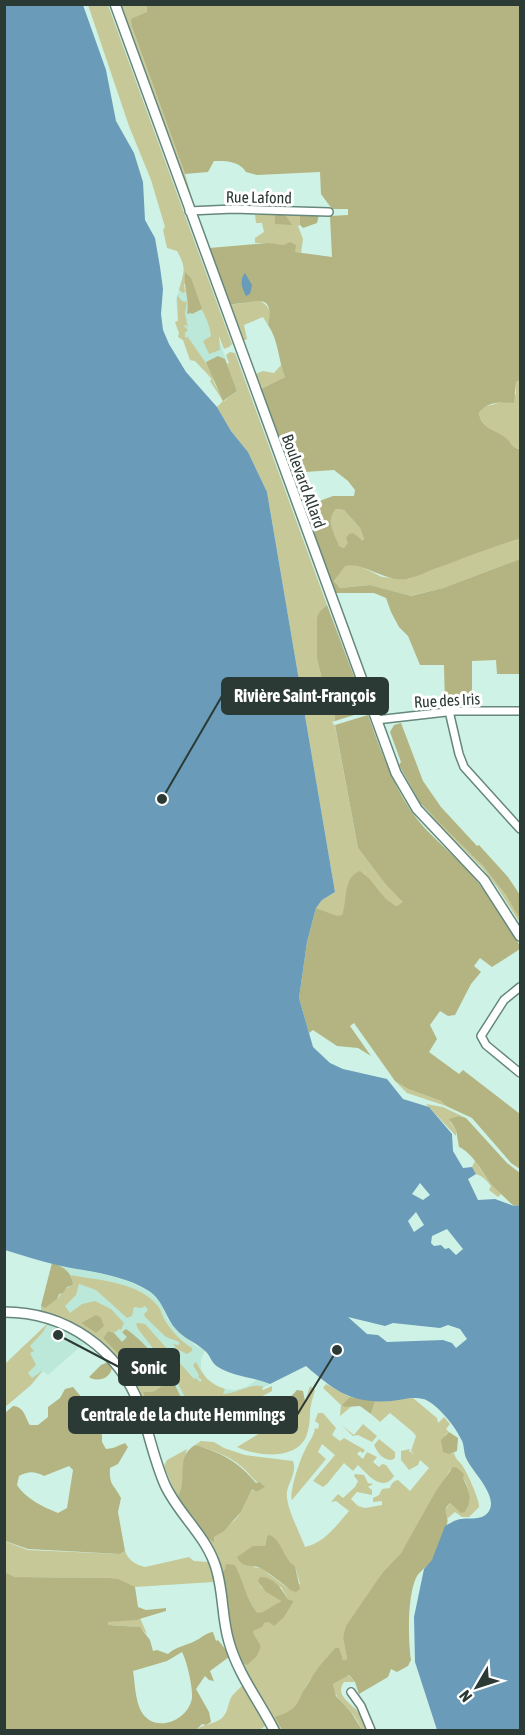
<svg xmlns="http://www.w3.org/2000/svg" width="525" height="1735" font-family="'Asap Condensed',sans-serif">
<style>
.built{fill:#bce8d9}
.green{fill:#c7c898;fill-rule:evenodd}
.forest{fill:#b3b481;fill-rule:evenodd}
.water{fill:#6a9bb9;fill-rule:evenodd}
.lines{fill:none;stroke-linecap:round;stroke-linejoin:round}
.minor-casing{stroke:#66877c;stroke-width:10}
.tertiary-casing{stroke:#66877c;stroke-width:12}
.minor{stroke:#fff;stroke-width:7}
.tertiary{stroke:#fff;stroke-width:9}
.labels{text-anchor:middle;stroke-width:6;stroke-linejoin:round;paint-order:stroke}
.street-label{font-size:16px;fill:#2c3a35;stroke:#fff}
.leader{fill:none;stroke:#2c3a35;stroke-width:2}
.callout-dot{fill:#2c3a35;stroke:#fff;stroke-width:2}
.callout{fill:#2c3a35;stroke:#2c3a35;stroke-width:2}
.callout-label{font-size:18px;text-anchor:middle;font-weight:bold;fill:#fff}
</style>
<rect width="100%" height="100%" fill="#cff2e6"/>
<g class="built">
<path d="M180 286 207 305 237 391 210 381 211 379 206 372 195 361 190 360 183 340 178 337 179 333 175 322 178 321 176 300Z"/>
<path d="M52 1263 124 1279 152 1293 160 1300 168 1320 196 1346 205 1350 201 1360V1369L206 1378 212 1385 225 1389 235 1390 246 1387 258 1379 270 1384 187 1426 175 1398 139 1382 103 1338 41 1306Z"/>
<path d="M48 1323 63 1329 89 1344 82 1345 48 1375 43 1371 31 1385 5 1407V1364Z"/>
</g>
<g class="green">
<path d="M88 5H108L232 344 229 347 224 349 219 336 220 350 209 354 203 341 211 336C209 316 195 299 184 283L185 292 183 293 179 290C184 271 187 269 177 251L167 248 163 230 165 227 151 180 129 126Z"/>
<path d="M121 5H147V12L132 27 185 174 193 202Z"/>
<path d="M275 213V224H280L287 216 285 214H300V225L298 226 303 239 301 253 295 252 285 245 255 243V238L264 232 262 223H256L255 215Z"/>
<path d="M177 295 182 301 187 302 185 313 188 328 186 325 184 326 188 330 185 333V337L187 338V336L213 373V381L224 401 237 391 227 364 229 363 226 355 230 352 235 353 327 605 320 611 317 658 327 702 335 712V721L332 722 335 726 358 848 386 885 404 902 397 906 386 901 364 873 348 883 346 906 342 915 337 917 316 908 322 900 335 892 267 492 248 452 231 431 217 407 223 401 210 381 212 379 195 361 190 360 183 340 178 337 179 333 175 322 178 321Z"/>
<path d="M259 300C271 307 271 312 268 325L263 317 244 325 247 339 243 341 230 304C240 305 248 301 259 300Z"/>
<path d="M281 365 285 377 261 389 255 374 263 371 274 373Z"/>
<path d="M520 380V449C513 448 511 443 505 438 495 429 481 429 479 413L483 407 502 402 516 394V382Z"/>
<path d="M336 509 344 510 360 528 364 539 349 543 344 548 339 546C334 532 324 521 336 509Z"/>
<path d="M520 539V559L443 588 410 596 370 585 340 588 334 581 345 565 350 564 360 566 382 577 408 579 496 545Z"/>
<path d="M426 811C446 822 520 902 520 923L497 887 483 869Z"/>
<path d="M395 1081 408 1089 441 1101 446 1106 407 1093Z"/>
<path d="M426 1104 443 1107 466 1118 459 1116 450 1122 456 1130V1136Z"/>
<path d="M475 1161 486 1177 501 1194 498 1197 489 1190 491 1186C487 1181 483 1176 476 1174L472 1167Z"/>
<path d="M71 1275C100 1281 137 1281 158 1306 162 1311 162 1317 166 1322 172 1332 182 1342 192 1348V1351L187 1354 177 1349 173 1344 179 1345V1342L166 1337 145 1317 144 1314 148 1310 145 1306 141 1308 134 1307 132 1316 127 1318 96 1290 79 1284 76 1295 65 1306 70 1313 82 1304 95 1301 111 1309 124 1323 121 1330 119 1329 114 1333 108 1331 103 1338 122 1358 138 1380 150 1373 156 1382H160L162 1385C157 1392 151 1392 144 1393L150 1409 146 1412C131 1372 109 1342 72 1323 62 1317 50 1315 41 1310V1306L45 1307C48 1303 54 1302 58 1298 63 1292 65 1288 73 1285ZM96 1316V1333L81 1323Z"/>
<path d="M48 1323 43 1332 30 1346 34 1351 30 1353 36 1365 28 1373 32 1378 43 1370 31 1385 5 1407V1364Z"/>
<path d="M138 1323 145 1324 194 1379 196 1378 200 1382 202 1380 198 1377 199 1375 193 1365 196 1362C203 1376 210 1384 225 1389L223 1394C237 1394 252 1382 264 1387L262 1388 263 1390 272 1386V1391L203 1427 195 1422 191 1409 173 1374 138 1329 136 1324Z"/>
<path d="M326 1384 350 1397 345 1407 352 1406 340 1416 341 1405 323 1388Z"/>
<path d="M310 1386 315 1390C313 1397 310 1406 310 1413 310 1421 309 1429 306 1437 295 1461 256 1456 237 1447L260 1433 255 1417 287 1400 283 1403 305 1401Z"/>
<path d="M413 1398 437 1418 438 1423 444 1417 450 1424 446 1429 449 1432 445 1435 450 1454 454 1453C456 1460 458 1460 462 1465 467 1472 480 1501 479 1507L469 1517H462L455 1512 448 1518 444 1512 450 1503 461 1512H465C471 1503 470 1487 463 1478 460 1475 454 1472 450 1470L401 1553 383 1572 343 1638 347 1659 343 1660 335 1648C325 1659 316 1670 308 1683 304 1688 304 1695 300 1700 292 1712 286 1712 280 1727L282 1730H278L240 1662 261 1646 253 1635V1631L264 1623 285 1616 294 1601 288 1599 281 1587 260 1586 281 1601 263 1613H258C246 1601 244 1580 235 1565L226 1569 222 1574 214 1550 208 1539 210 1541C219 1531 231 1526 239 1515 245 1507 246 1497 253 1489L256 1492 263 1487C255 1482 250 1474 242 1467 228 1455 212 1450 195 1445L201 1441 214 1442 224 1448 245 1455 293 1461C298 1474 285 1485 287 1498 289 1513 299 1531 305 1547 325 1542 335 1527 349 1511L336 1501 331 1502 338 1494 343 1498 355 1487 358 1481 354 1476 355 1474 364 1475 368 1483 373 1484 368 1487 372 1490V1495L357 1492 351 1499 358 1506 365 1508 382 1505V1501L373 1502V1498L379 1495 382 1489 390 1488C391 1484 393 1481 398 1480L410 1491 429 1468 420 1460 418 1465 409 1470 401 1460V1451L410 1449 409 1451 415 1455 411 1451 416 1436 413 1432 390 1413 380 1422 371 1414 375 1401ZM267 1536C286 1545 281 1558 295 1566L300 1584 290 1590 261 1568 253 1567V1546H265Z"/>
<path d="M318 1413H323L336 1428 332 1435 340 1441 344 1438 365 1450 363 1453 360 1451 357 1454 363 1459 367 1452 377 1457 373 1462 379 1467 382 1464 386 1465 394 1476C383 1493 368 1475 358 1465L353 1471 344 1463 327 1484 323 1487 313 1481 335 1455 322 1444 318 1452 326 1459 292 1500C289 1492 300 1459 305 1450 308 1442 314 1437 315 1428L318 1429 319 1424 315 1421Z"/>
<path d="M363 1424 377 1436 372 1442 358 1435 353 1436 341 1425 354 1435Z"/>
<path d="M379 1439 395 1452V1458L392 1460C382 1460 378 1453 374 1445Z"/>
<path d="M187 1449C182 1466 186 1484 177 1498L164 1466 167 1460Z"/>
<path d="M4 1541 28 1550 120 1554 125 1551C128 1560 136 1565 145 1567L189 1557 194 1561 209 1562 214 1582 135 1587 109 1578 15 1577 5 1572Z"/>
<path d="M140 1618 147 1634 139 1627 108 1625 107 1622Z"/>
<path d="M348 1675 355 1682H344C334 1696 352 1703 359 1713 363 1718 365 1725 368 1730H362C359 1724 356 1718 352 1713 344 1703 334 1698 333 1684Z"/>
<path d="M243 1685 268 1730 265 1726 260 1730H196C204 1723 214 1725 222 1718 229 1711 227 1704 232 1696 235 1692 239 1689 243 1685Z"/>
</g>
<g class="forest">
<path d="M147 4 520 5V380L516 382 514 403C501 402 487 401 479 413 481 429 495 429 506 438 511 443 513 448 520 449V539C492 546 465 558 437 568 428 571 417 577 407 579 383 582 363 561 345 566L334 581 340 588 370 585 411 596 443 588 520 559V674H497L496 660 472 661V700L461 706H445L444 665H420L408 636 399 627 391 612 386 598 374 593H336L303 507 333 496H354L355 490 348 481 334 470 291 473 261 389 285 377C278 360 279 341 268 325 276 288 250 305 230 304L209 248 269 243 284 245 290 242 296 245 295 252 332 257 330 216 348 215V209H332L321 194 320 172 257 175 246 172C239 161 227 161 214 161L208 172 185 174 132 27 131 19 147 12ZM336 509 344 510 360 528 364 539 362 540 353 533 349 534 346 538 348 543 344 548 339 546C334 532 325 521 336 509Z"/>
<path d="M275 213 285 214 292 225 275 224Z"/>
<path d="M300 214 319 215 317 223 303 228 300 225Z"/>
<path d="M185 272 191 278 202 309 192 314 191 313 187 314C190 300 183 287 185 272Z"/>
<path d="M218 356 225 359 237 391 223 401 206 362Z"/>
<path d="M327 605 367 711 335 721V712L327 702 317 658V618L320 611Z"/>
<path d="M368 715C380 748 391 781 411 811 427 834 449 850 468 871 489 894 505 920 520 946V949L492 967 480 958 474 966 481 972 471 984 455 1015 448 1016 440 1011 430 1025 437 1039 429 1052 459 1074 463 1070 520 1114V1169L511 1163 472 1118 446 1106 441 1101 408 1089 395 1081 354 1023 350 1026 371 1056 358 1048 337 1046 313 1030 309 1033 299 998 307 942 316 908 337 916 342 915C348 900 342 878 360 871 376 881 379 898 397 906L403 902 386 885 358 848 335 725Z"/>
<path d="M401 723 423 781 441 807 477 846 479 845 508 877 520 895V919L506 895 483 866 420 803 399 765 401 762 390 732 394 725Z"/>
<path d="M459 1116 466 1118 507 1163 520 1173V1205L514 1206C507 1200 500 1193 493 1186 483 1174 473 1153 459 1147L456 1130 449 1119Z"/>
<path d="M52 1263C63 1266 72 1272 73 1285L67 1287 63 1293 59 1294 57 1299 45 1308 41 1306Z"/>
<path d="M96 1315 101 1318 104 1326 96 1333 81 1323Z"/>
<path d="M126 1329C153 1348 188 1392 187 1426L180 1430 177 1425 178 1419 174 1414 152 1415 143 1392C151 1392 157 1392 162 1385L160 1382H156L150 1374 143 1381 138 1380 122 1358 103 1338 108 1331 114 1333 122 1342 127 1337 122 1332Z"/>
<path d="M108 1362 112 1367C111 1378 98 1383 89 1377L101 1365Z"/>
<path d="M73 1387 83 1399 91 1401 93 1414 87 1421V1429L98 1430 102 1435V1442L106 1449 113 1448 125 1443 128 1447 118 1464 110 1468C109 1486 114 1484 121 1498L118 1512 125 1551 120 1554 28 1549 5 1541V1413L13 1406C25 1407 25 1418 30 1425H38L48 1417V1407L60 1398 65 1389ZM69 1466 73 1470 67 1508 58 1513C43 1507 25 1498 17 1485L19 1476C29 1471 34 1471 44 1476Z"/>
<path d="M297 1390 303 1391 305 1401 299 1415 290 1417 282 1412 280 1408Z"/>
<path d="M350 1397 375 1401 371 1414 360 1406 345 1407 342 1405Z"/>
<path d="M449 1432 458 1438 457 1451 450 1454 443 1452 441 1440Z"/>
<path d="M195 1445C220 1452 239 1462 256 1483L260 1482 265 1487 256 1492 253 1489 251 1491 241 1512 224 1531 214 1537V1542L208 1539 177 1498C189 1479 174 1458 195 1445Z"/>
<path d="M453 1467 457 1468 464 1474 463 1478C469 1490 473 1500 465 1512L461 1513 450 1503C440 1513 450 1514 447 1524 442 1535 439 1549 433 1559 429 1565 421 1570 417 1576 407 1594 408 1641 411 1660L408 1666 397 1672 391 1669 388 1677 359 1694 355 1682 349 1675 333 1684 336 1696 351 1712 362 1730H282L275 1717C301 1709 296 1701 309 1682 316 1669 325 1659 335 1648H339L343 1660 347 1659 343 1638 346 1626 383 1572 401 1553 436 1491Z"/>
<path d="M270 1535C283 1542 283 1559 295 1566L300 1589 296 1592 290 1590C282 1583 272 1575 262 1569 252 1563 243 1570 237 1557L253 1546H265L267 1536Z"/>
<path d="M226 1564 235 1565C244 1580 246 1601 258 1613L263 1612 281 1601 265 1591 258 1581 260 1577C274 1577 281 1588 288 1599L294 1601 285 1616 274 1626 269 1622 264 1623 262 1627 253 1631 254 1635 261 1646 257 1656 247 1665 240 1662 229 1623 222 1574 225 1569Z"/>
<path d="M5 1572 15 1577 109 1578 118 1579 135 1587 138 1607 146 1610 166 1608V1611L136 1620 108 1622V1625L140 1627 150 1640 153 1651 157 1650 168 1654C177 1646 185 1646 195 1641 202 1638 205 1633 213 1632L216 1641 218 1640 226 1650 229 1657 210 1671 214 1681 209 1680 205 1676 196 1689 209 1712 211 1722 206 1725 202 1724 196 1730H5ZM182 1652C187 1661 193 1688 192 1698 188 1722 152 1735 140 1709 135 1697 135 1683 133 1671L167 1661Z"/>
</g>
<g class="water">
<path d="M4 5H83L106 70 116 121 134 153 143 182 145 220 155 238 160 267 163 289 161 314 163 330 169 344 186 372 217 407 231 431 248 452 267 492 335 892 322 900 316 908 307 942 299 998 313 1047 330 1063 343 1069 387 1079 403 1099 429 1107 452 1134 453 1151 463 1168 472 1167 476 1174 468 1179 478 1200 495 1199 514 1206 520 1205V1730H437L415 1662 414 1617 424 1569 432 1560 445 1526C449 1524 453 1521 457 1520 468 1516 484 1523 490 1509 496 1494 473 1472 467 1460 463 1453 465 1445 461 1439 455 1426 440 1408 428 1401 418 1395 402 1400 392 1401 351 1404 335 1391 306 1366L270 1384C253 1377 234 1377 218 1367 211 1363 210 1354 204 1350 194 1341 184 1339 175 1328 165 1316 163 1300 149 1291 122 1274 89 1272 57 1265 40 1261 22 1255 5 1250ZM420 1183 430 1195 423 1200 412 1194ZM416 1212 424 1225 414 1232 408 1221ZM447 1229 463 1249 456 1255 449 1248 445 1249 441 1245 434 1246 431 1243 432 1236ZM348 1317 385 1326 393 1323 440 1328 448 1325 460 1329 467 1339 456 1348 452 1343 443 1340 387 1342 378 1335 367 1334Z"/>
<path d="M245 273 252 285 250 294 246 296C242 289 239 279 245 273Z"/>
</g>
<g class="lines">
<g class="minor-casing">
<g id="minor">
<path d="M189 211 233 209 329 212"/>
<path d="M449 711 459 754 464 767 520 829"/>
<path d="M376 720 455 711H520"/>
<path d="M520 987 504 1000 481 1036 486 1045 520 1073"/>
<path d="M351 1692 361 1706 371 1730"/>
</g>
</g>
<g class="tertiary-casing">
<g id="tertiary">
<path d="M115 4 396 773 417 809 484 880 520 936"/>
<path d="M4 1312C66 1312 119 1349 140 1407 149 1433 154 1460 165 1485 178 1513 203 1533 214 1562 224 1587 221 1616 229 1642 238 1674 259 1701 274 1730"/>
</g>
</g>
<use href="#minor" class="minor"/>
<use href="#tertiary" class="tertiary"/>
</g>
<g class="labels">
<g class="street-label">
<text transform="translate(259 197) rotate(1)" y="6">Rue Lafond</text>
<text transform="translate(304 481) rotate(70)" y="6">Boulevard Allard</text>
<text transform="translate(447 700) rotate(-3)" y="6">Rue des Iris</text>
</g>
</g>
<path class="leader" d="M162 799L222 696M58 1335L119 1367M337 1350L297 1415"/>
<g class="callout-dot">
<circle cx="162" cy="799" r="6"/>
<circle cx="58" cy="1335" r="6"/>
<circle cx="337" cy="1350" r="6"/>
</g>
<g class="callout">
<rect x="222" y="678" width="166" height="36" rx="6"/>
<rect x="119" y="1349" width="60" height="36" rx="6"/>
<rect x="69" y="1397" width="228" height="36" rx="6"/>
</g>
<g class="callout-label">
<text x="305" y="702">Rivière Saint-François</text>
<text x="149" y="1374">Sonic</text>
<text x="183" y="1421">Centrale de la chute Hemmings</text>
</g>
<rect width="525" height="1735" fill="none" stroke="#2c3a35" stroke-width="12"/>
<g transform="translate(477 1687) rotate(231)" stroke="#ffffff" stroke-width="4.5" paint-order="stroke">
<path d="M0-4.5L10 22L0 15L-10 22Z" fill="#2c3a35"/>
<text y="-9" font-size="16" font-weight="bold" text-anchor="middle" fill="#2c3a35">N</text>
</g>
</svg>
